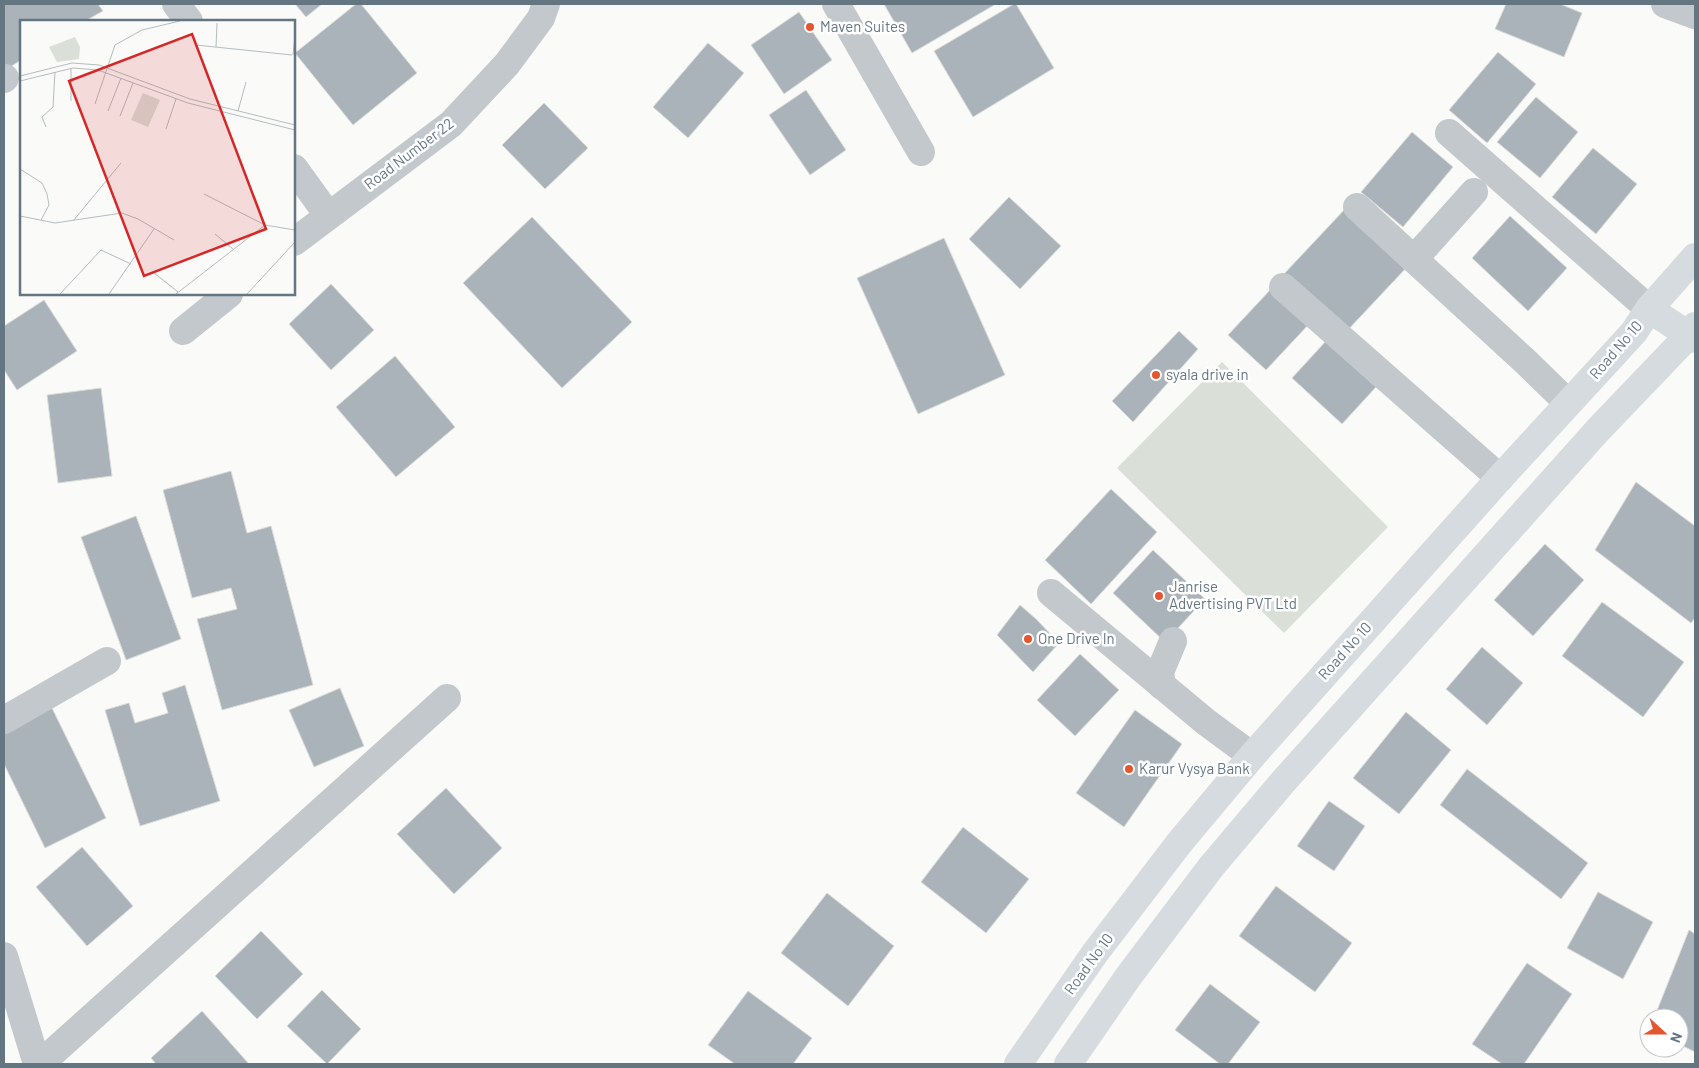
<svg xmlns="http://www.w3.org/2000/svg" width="1699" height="1068" font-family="Barlow,sans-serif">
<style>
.green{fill:#dadfd7}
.building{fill:#aab3b9;stroke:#dcdcda}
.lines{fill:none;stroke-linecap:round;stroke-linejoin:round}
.street{stroke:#c3c8cc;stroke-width:28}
.secondary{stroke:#d6dbdf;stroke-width:28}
.poi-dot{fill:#e4572e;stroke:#fff;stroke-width:2}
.labels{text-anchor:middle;stroke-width:5;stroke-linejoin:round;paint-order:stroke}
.poi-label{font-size:15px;fill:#657683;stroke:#fff;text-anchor:start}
.street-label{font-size:15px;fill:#657683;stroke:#fff}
.inset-road{fill:none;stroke:#b5bdc2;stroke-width:1}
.view{fill:#d62828;fill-opacity:0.15;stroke:#d62828;stroke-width:2.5}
.inset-edge{fill:none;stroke:#657683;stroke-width:2.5}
</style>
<rect width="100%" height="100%" fill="#fafaf8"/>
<path class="green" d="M1222 362 1388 527 1284 633 1117 468Z"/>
<g class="building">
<path d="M4 4H98L103 11 85 21H21V60L4 71Z"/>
<path d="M295 4H322L306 17Z"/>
<path d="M356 4H361L417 73 353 125 295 53Z"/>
<path d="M884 4H996L912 53Z"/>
<path d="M1014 4H1016L1054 68 973 117 934 51Z"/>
<path d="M1506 4H1560L1582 13 1564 57 1495 29Z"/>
<path d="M799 12 832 60 784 94 751 45Z"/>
<path d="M708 43 744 73 688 138 653 107Z"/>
<path d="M1498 52 1536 84 1487 143 1449 110Z"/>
<path d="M806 90 846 150 810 175 769 115Z"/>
<path d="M1536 97 1578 132 1540 178 1497 142Z"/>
<path d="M544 103 588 148 545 189 502 145Z"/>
<path d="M1412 132 1453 167 1403 227 1361 192Z"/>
<path d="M1593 148 1637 184 1596 234 1552 197Z"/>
<path d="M1009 197 1061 246 1020 289 969 239Z"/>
<path d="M1345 209 1407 267 1345 333 1283 275Z"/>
<path d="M1510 216 1567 268 1528 311 1472 258Z"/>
<path d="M532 217 632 322 562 388 463 283Z"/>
<path d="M944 238 1005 375 918 414 857 278Z"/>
<path d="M331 284 374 330 331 370 289 324Z"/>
<path d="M1272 288 1310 323 1266 370 1228 335Z"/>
<path d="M44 300 77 351 17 390 4 370V326Z"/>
<path d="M1179 331 1198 349 1133 422 1112 401Z"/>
<path d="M1326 341 1376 387 1342 424 1292 378Z"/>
<path d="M395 356 455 427 396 477 336 407Z"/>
<path d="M101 388 112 476 58 483 47 395Z"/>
<path d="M231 471 247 533 271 526 313 685 222 710 197 619 237 609 231 588 192 598 163 490Z"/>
<path d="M1636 482 1695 526V618L1691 623 1595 550Z"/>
<path d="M1111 489 1157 532 1091 604 1045 560Z"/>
<path d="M136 516 181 639 126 660 81 537Z"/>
<path d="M1545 544 1584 580 1533 636 1494 600Z"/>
<path d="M1153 550 1205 599 1165 642 1113 593Z"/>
<path d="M1602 602 1684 662 1643 717 1562 656Z"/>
<path d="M1020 605 1036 619 1059 643 1033 672 997 635Z"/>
<path d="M1482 647 1523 683 1487 725 1446 689Z"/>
<path d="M1080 654 1119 690 1075 736 1037 700Z"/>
<path d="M185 685 220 801 140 826 105 710 129 703 135 723 168 713 162 693Z"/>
<path d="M340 688 364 746 314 767 289 710Z"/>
<path d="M52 708 106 818 45 848 4 764V733Z"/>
<path d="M1135 710 1182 744 1124 827 1076 793Z"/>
<path d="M1406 712 1451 750 1399 814 1353 778Z"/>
<path d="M1467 769 1588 863 1561 899 1440 805Z"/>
<path d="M446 788 502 848 454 894 397 834Z"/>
<path d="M1329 801 1365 826 1334 871 1297 846Z"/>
<path d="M963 827 1029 879 986 933 921 882Z"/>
<path d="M82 847 133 906 87 946 36 887Z"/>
<path d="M1276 886 1352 943 1315 992 1239 936Z"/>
<path d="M1598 892 1653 922 1623 979 1567 948Z"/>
<path d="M827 893 894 946 848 1006 781 953Z"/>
<path d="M1689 930 1695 934V1052L1679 1044V1018H1654Z"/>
<path d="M261 931 303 974 257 1019 215 976Z"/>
<path d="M1527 963 1572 994 1524 1064H1502L1472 1044Z"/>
<path d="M1210 984 1260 1022 1228 1064H1220L1175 1030Z"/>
<path d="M322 990 361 1029 327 1064 287 1026Z"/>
<path d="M748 991 812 1038 793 1064H735L708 1045Z"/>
<path d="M202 1011 249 1064H156L151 1058Z"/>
</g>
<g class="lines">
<g class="street">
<path d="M176 4 189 21"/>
<path d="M836 4 921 152"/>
<path d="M1665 4 1695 15"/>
<path d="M4 79 5 78"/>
<path d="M1449 133 1649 309"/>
<path d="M294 168 328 215"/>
<path d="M1357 207 1526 362 1568 403"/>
<path d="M294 242 451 124 507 64 541 18 546 4"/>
<path d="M1414 259 1474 192"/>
<path d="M1283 287 1500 478"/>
<path d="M183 331 229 294"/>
<path d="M1051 593 1206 722 1252 756"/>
<path d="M1162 686 1160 672 1173 641"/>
<path d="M4 720 107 661"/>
<path d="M4 956 37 1064"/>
<path d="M40 1064 447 698"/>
</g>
<g class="secondary">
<path d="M1649 309 1695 339"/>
<path d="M1018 1064 1095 953 1180 842 1252 756 1500 478 1634 332 1649 309 1695 257"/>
<path d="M1068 1064 1128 977 1211 867 1282 783 1598 430 1689 335 1695 326"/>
</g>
</g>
<g class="poi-dot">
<circle cx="810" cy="27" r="5"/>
<circle cx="1156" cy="375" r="5"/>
<circle cx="1159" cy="596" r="5"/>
<circle cx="1028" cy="639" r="5"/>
<circle cx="1129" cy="769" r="5"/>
</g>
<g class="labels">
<g class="poi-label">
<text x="820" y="32">Maven Suites</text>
<text x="1166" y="380">syala drive in</text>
<text x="1169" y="592">Janrise<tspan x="1169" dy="17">Advertising PVT Ltd</tspan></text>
<text x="1038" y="644">One Drive In</text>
<text x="1139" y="774">Karur Vysya Bank</text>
</g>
<g class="street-label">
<text transform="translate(409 154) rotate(-37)" y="5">Road Number 22</text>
<text transform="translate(1616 350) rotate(-49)" y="5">Road No 10</text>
<text transform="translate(1345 651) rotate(-48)" y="5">Road No 10</text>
<text transform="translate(1089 964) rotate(-54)" y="5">Road No 10</text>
</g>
</g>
<g transform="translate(20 20)">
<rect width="275" height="275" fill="#fafaf8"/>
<path d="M55 17 60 27 59 39 37 42 29 27ZM123 73 140 80 128 107 111 100Z" fill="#dadfd7"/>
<path class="inset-road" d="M176 25 272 35M196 27 197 3M273 35 275 16M51 49V81M0 56 52 43 79 45 170 79 275 105M0 61 53 48 78 50 168 83 275 110M75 84 95 25 122 10 160 1M88 91 101 58M218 91 226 62M100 96 113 63M26 107 22 97 33 87 35 52M146 109 156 79M0 149 22 163 27 174 29 185 21 200M184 174 245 205 275 210M0 196 35 203 102 193 118 199 154 220M53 201 101 143M195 214 213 229M133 252 158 272M40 274 81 230 111 244M89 274 134 209M156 274 245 205M227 274 275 222"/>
<path class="view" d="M172 14 246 209 124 256 49 61Z"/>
<rect width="275" height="275" class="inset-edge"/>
</g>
<rect width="1699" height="1068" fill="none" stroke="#657683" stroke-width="10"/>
<g transform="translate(1664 1033) rotate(111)"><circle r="24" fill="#ffffff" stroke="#c1c8cd"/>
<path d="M0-4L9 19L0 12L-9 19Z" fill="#e4572e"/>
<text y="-8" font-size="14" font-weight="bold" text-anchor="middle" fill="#657683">N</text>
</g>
</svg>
